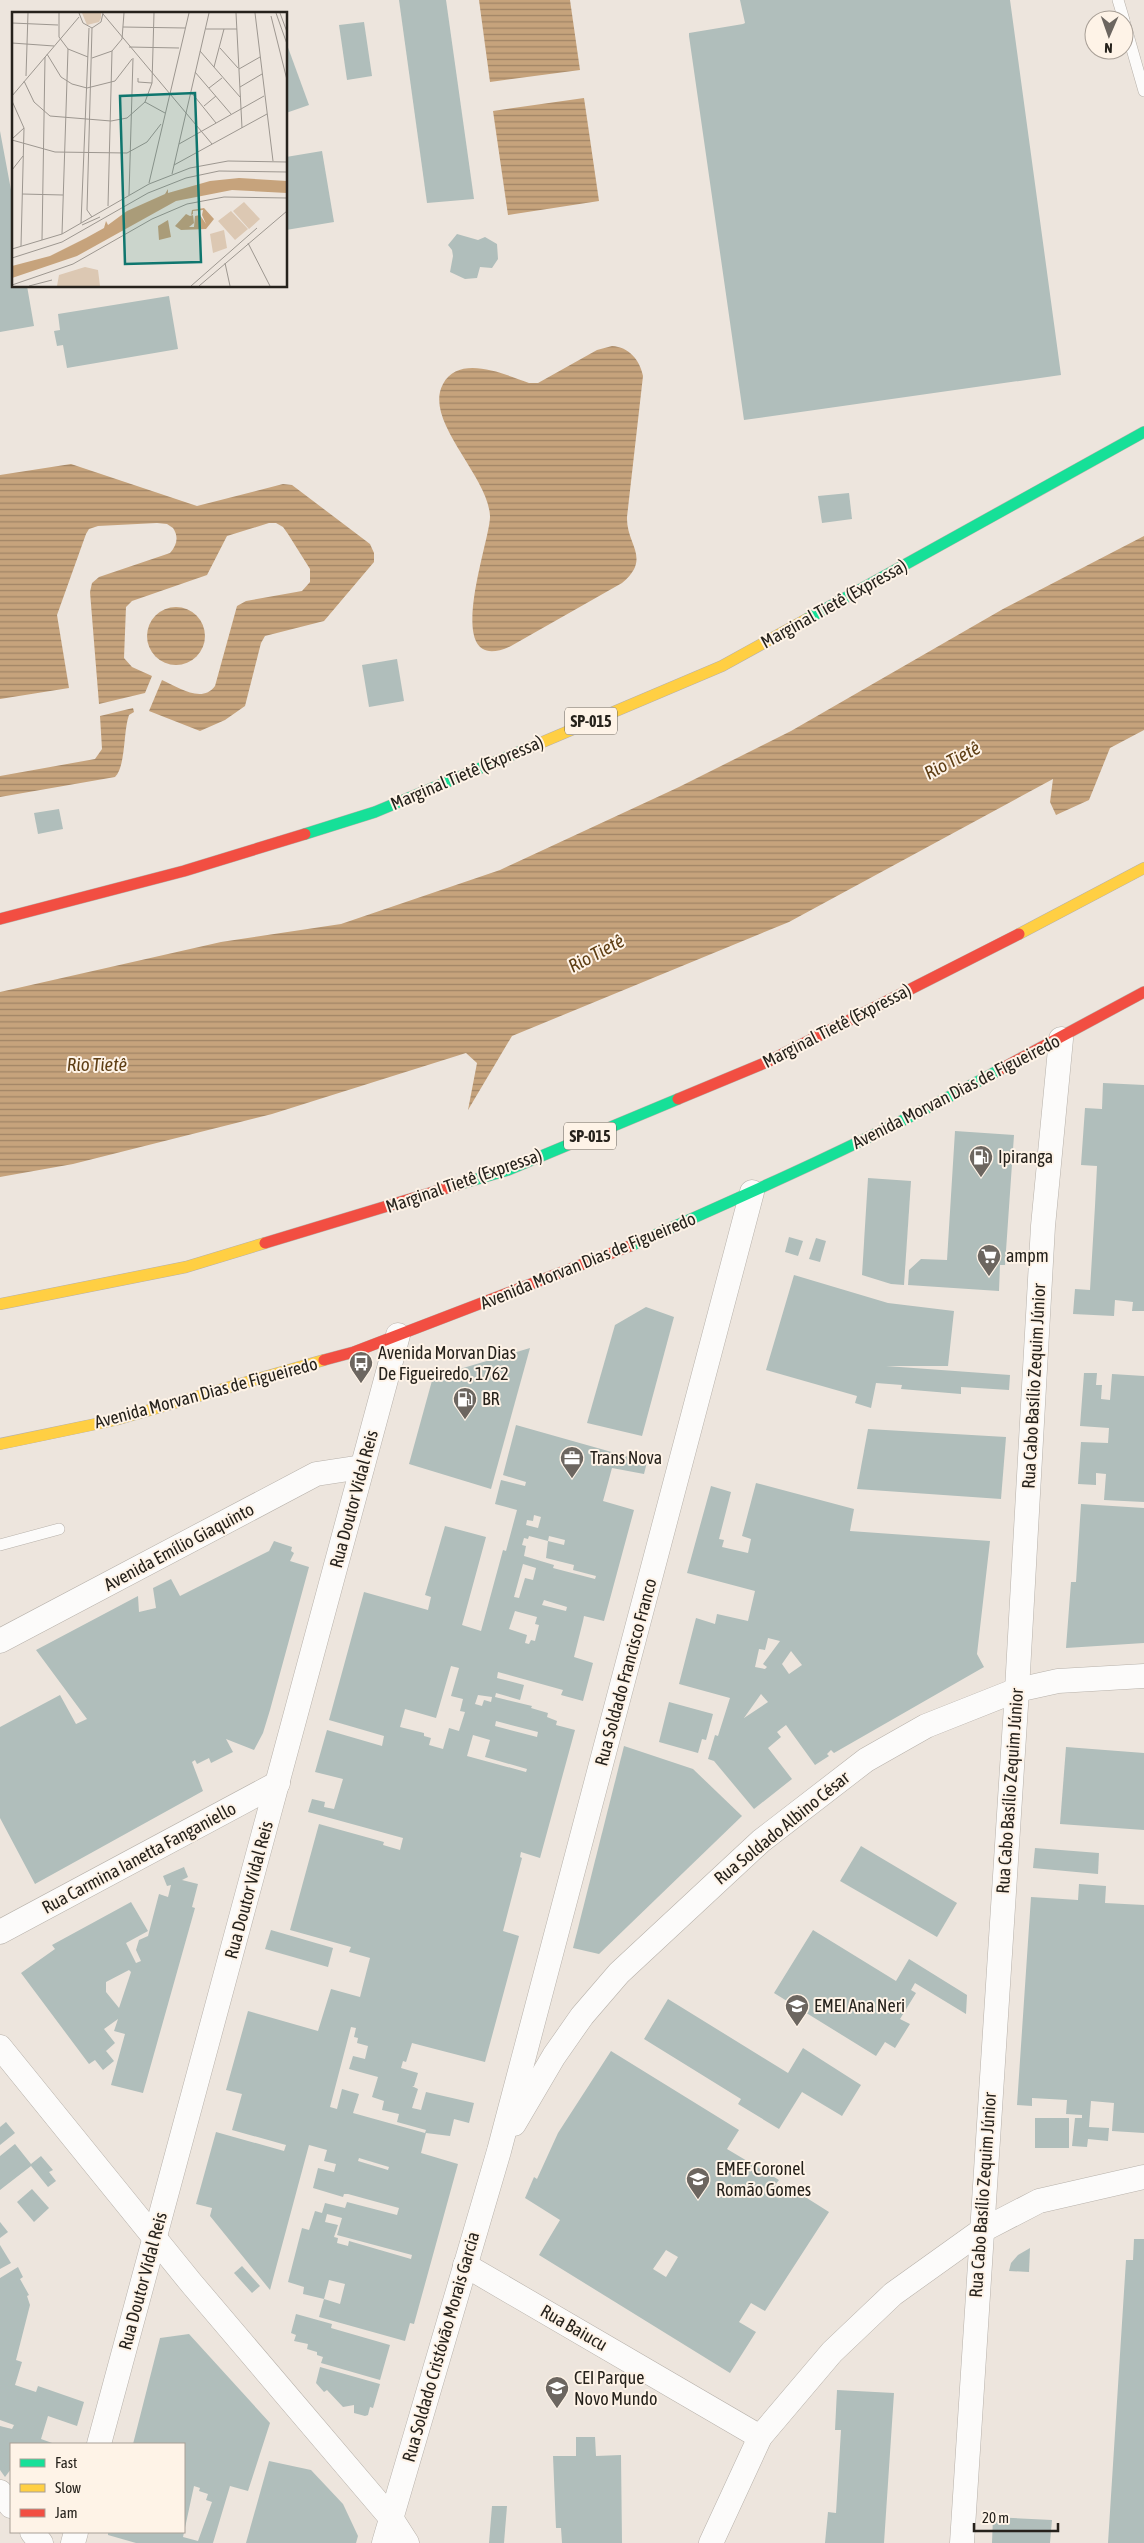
<svg xmlns="http://www.w3.org/2000/svg" width="1144" height="2543" font-family="'Asap Condensed',sans-serif">
<style>
.water{fill:url(#water-rules)}
.building{fill:#b0bebb;fill-rule:evenodd}
.lines{fill:none;stroke-linecap:round;stroke-linejoin:round}
.lane-casing{stroke:#b7b1aa;stroke-width:12}
.street-casing{stroke:#b7b1aa;stroke-width:25}
.fast-casing{stroke:#b7b1aa;stroke-width:12}
.slow-casing{stroke:#b7b1aa;stroke-width:12}
.jam-casing{stroke:#b7b1aa;stroke-width:12}
.lane{stroke:#fcfbfa;stroke-width:11}
.street{stroke:#fcfbfa;stroke-width:24}
.fast{stroke:#16e098;stroke-width:11}
.slow{stroke:#ffcf43;stroke-width:11}
.jam{stroke:#f24e42;stroke-width:11}
.labels{text-anchor:middle;stroke-width:4;stroke-linejoin:round;paint-order:stroke}
.shield{fill:#fef3e7;stroke:#676159;stroke-width:1}
.shield-label{font-size:16px;font-weight:bold;fill:#26221c}
.street-label{font-size:18px;fill:#26221c;stroke:#fef3e7}
.poi-label{font-size:18px;fill:#26221c;stroke:#fef3e7;text-anchor:start}
.water-label{font-size:19px;font-style:italic;fill:#5e3e14;stroke:#fef3e7}
.inset-road{fill:none;stroke:#9d9790;stroke-width:1}
.view{fill:#0f766e;fill-opacity:0.15;stroke:#0f766e;stroke-width:2.5}
.inset-edge{fill:none;stroke:#26221c;stroke-width:2.5}
</style>
<defs>
<pattern id="water-rules" width="6" height="5" patternUnits="userSpaceOnUse" patternTransform="scale(1.25)"><rect width="6" height="5" fill="#c6a37c"/><path d="M0 2.5h6" fill="none" stroke="#a18465"/></pattern>
</defs>
<rect width="100%" height="100%" fill="#ede5dd"/>
<g class="water">
<path d="M479 0H570L580 70 490 82Z"/>
<path d="M584 98 599 201 508 215 493 111Z"/>
<path d="M612 346C629 347 640 360 643 376L627 517C626 545 652 558 622 583L511 646C438 680 491 539 490 516 488 475 423 421 443 384 459 354 504 374 529 383H538L597 350Z"/>
<path d="M71 464 197 506 283 484 292 485 370 544 374 553V562L324 621 265 636 261 643 245 706 225 720 200 731 149 711 162 680C178 687 202 704 215 686L237 606 246 601 302 591 310 582V569L288 534 283 527 276 523H269L227 536 207 575 132 601 126 607 124 658 132 667 152 676 145 693 99 704 90 592 92 583 99 577 170 553C177 545 179 537 173 528L167 524 157 523 98 526 89 529 86 534 57 615 69 688 0 699V475Z"/>
<path d="M1144 536V730L1110 748 1089 800 1056 815 1050 802 1053 779 789 922 512 1036 468 1110 477 1063 466 1053 272 1114 73 1164 0 1177V992L221 942 341 924 500 870 679 787 791 731 1003 609Z"/>
<circle cx="176" cy="636" r="29"/>
<path d="M133 708 134 712 129 715C123 732 126 766 115 777L0 797V776L95 759 102 749 100 716Z"/>
</g>
<g class="building">
<path d="M399 0H446L474 199 427 203Z"/>
<path d="M740 0H1010L1061 375 744 420 689 36V33L743 24 745 23Z"/>
<path d="M364 22 372 76 347 80 339 25Z"/>
<path d="M286 42 309 105 286 113Z"/>
<path d="M0 131 14 206V286H27L34 326 0 332Z"/>
<path d="M322 151 334 222 286 230V157Z"/>
<path d="M457 234 478 240 485 237 497 244 498 259 492 268 480 267 477 278 465 279 450 272 453 256 452 250 448 245Z"/>
<path d="M169 296 178 349 67 368 63 345 57 346 54 331 60 330 58 314Z"/>
<path d="M849 493 852 519 822 523 818 496Z"/>
<path d="M397 659 404 701 369 707 362 665Z"/>
<path d="M59 809 63 829 38 834 34 813Z"/>
<path d="M1103 1083 1144 1085V1311H1132L1133 1302 1115 1300 1114 1316 1073 1314 1075 1289 1090 1290 1095 1206 1097 1166 1081 1165 1085 1108 1102 1109Z"/>
<path d="M955 1131 1014 1135 1005 1265H1000L999 1291 908 1285 909 1270 921 1259 947 1260Z"/>
<path d="M868 1178 911 1181 904 1285 891 1284 862 1275Z"/>
<path d="M789 1237 803 1241 798 1256 785 1252Z"/>
<path d="M816 1238 826 1241 820 1262 809 1259Z"/>
<path d="M794 1275 888 1303 954 1311 948 1366H886L1010 1375 1009 1390 961 1387V1394L901 1389 902 1385 876 1383 871 1408 855 1403 857 1396 766 1370Z"/>
<path d="M646 1307 674 1317 642 1436 587 1423 615 1325Z"/>
<path d="M530 1348 491 1489 409 1464 433 1377Z"/>
<path d="M1084 1373H1097L1096 1385H1102L1101 1399 1110 1400 1112 1374 1144 1376V1502L1104 1500 1106 1474 1096 1473V1485L1078 1484 1081 1442 1108 1443 1109 1428 1080 1426Z"/>
<path d="M516 1425 647 1462 644 1474 612 1468 603 1501 634 1510 604 1621 584 1616 583 1621 574 1657 593 1663 583 1701 561 1695 563 1690 498 1672 497 1678 524 1685 520 1700 496 1693 495 1697 532 1706 531 1708 548 1713 547 1717 557 1721 556 1725 575 1730 540 1858 521 1852 520 1857 522 1858 503 1931 519 1936 485 2062 412 2043 406 2062 403 2061 401 2068 418 2073 414 2086H412L418 2089 412 2108 421 2110 426 2092 474 2103 469 2123 454 2119 450 2136 426 2133 421 2153 458 2164 414 2324 410 2323 405 2341 319 2317 324 2299 340 2304 345 2284 329 2280 324 2299 303 2294 304 2287 288 2282 302 2228 309 2230 315 2211 322 2213 325 2203 345 2208 347 2202 397 2215 399 2208 348 2194H344L343 2197 313 2188 318 2168 334 2172 336 2164 324 2161 327 2150 309 2145 270 2290 210 2216 212 2208 196 2204 216 2132 284 2151 286 2145 232 2130 242 2094 226 2090 248 2011 318 2031 331 1989 360 1997 370 1958 349 1952 351 1947 290 1930 319 1824 384 1842 383 1845 400 1850 403 1838 308 1812 312 1799 325 1802 324 1807 334 1809 343 1779 315 1772 327 1730 382 1746 384 1736 329 1720 364 1592 428 1610 431 1597 425 1595 445 1526 486 1537 462 1625 481 1631 503 1550 506 1551 517 1510 495 1504 501 1480 525 1486 526 1482 503 1475ZM534 1515 541 1517 538 1528 526 1525 527 1520 533 1521ZM529 1536 548 1541 546 1558 574 1565 573 1570 596 1576 595 1579 553 1568 554 1565 524 1556 526 1546 522 1545 524 1538 528 1539ZM549 1536 565 1540 564 1545 548 1541ZM523 1564 536 1568 533 1580 525 1578 519 1598 514 1597ZM544 1600 567 1607 566 1611 542 1605ZM515 1611 537 1617 535 1624 539 1625 535 1641 531 1640 529 1644 525 1643 527 1635 509 1629ZM451 1666 459 1668 451 1696 463 1699 460 1711 465 1712 459 1731 449 1728 443 1749 429 1745 431 1738 424 1736V1733L400 1727 405 1709 436 1718ZM478 1695 492 1697 491 1702 484 1700 482 1706 475 1704ZM496 1721 538 1732 537 1737 495 1726ZM473 1735 490 1740 485 1757 527 1769 526 1772 467 1756ZM351 2027 356 2028 354 2037 358 2038 357 2043 368 2046 365 2059 353 2056 349 2069 378 2077 372 2097 384 2101 382 2110 399 2114 397 2122 426 2130 425 2133 353 2113 359 2094 342 2089 337 2109 330 2107ZM359 2158 389 2167 388 2170 358 2161ZM327 2214 342 2218 337 2235 412 2255 411 2259 349 2241 348 2246 337 2243 338 2238 334 2237 338 2225 325 2222Z"/>
<path d="M868 1429 1006 1437 1001 1499 857 1489Z"/>
<path d="M756 1483 854 1509 850 1531 990 1541 977 1654 984 1667 834 1753 831 1750 827 1754 829 1756 815 1765 786 1725 777 1732 781 1737 768 1748 792 1779 754 1809 714 1761 708 1759 715 1735 718 1736 730 1698 679 1684 696 1618 715 1624 717 1614 748 1621 755 1591 687 1573 711 1486 731 1492 719 1539 724 1540 722 1547 748 1553 751 1539 742 1536ZM768 1638 780 1641 763 1664 767 1667 765 1669 755 1667 759 1649 765 1650ZM791 1651 802 1665 789 1674 782 1664ZM761 1694 768 1702 744 1718Z"/>
<path d="M1081 1504 1144 1508V1643L1066 1648 1071 1582H1076Z"/>
<path d="M274 1541 292 1547 291 1551 294 1553 290 1561 309 1567 270 1710 263 1733 254 1750 226 1739 233 1752 211 1763 209 1758 197 1764 195 1760 192 1762 203 1791 35 1884 0 1818V1727L60 1695 76 1724 87 1719 36 1650 138 1596 139 1612 156 1608 153 1588 171 1579 180 1596 269 1551Z"/>
<path d="M669 1702 713 1714 706 1740 702 1739 698 1753 659 1742Z"/>
<path d="M624 1746 693 1769 742 1816 599 1954 573 1948Z"/>
<path d="M1066 1747 1144 1753V1830L1060 1824Z"/>
<path d="M861 1846 957 1903 937 1937 840 1881Z"/>
<path d="M1035 1848 1099 1853 1098 1874 1033 1868Z"/>
<path d="M184 1867 188 1877 182 1880 198 1884 192 1907 195 1908 143 2093 111 2085 125 2034 114 2031 118 2019 104 2029 115 2043 106 2051 114 2061 103 2070 95 2060 89 2064 21 1973 55 1949 52 1945 131 1902 148 1931 126 1943 136 1963 141 1961 136 1950 139 1940 148 1936 159 1894 168 1897 171 1885 167 1886 163 1876ZM129 1970 131 1972 119 2008 106 1992V1982Z"/>
<path d="M1079 1884 1106 1886 1105 1903 1144 1905V2133L1112 2131 1114 2103 1091 2101 1089 2127 1109 2128 1108 2141 1088 2139 1087 2147 1072 2146 1075 2118H1082V2115L1066 2114 1067 2100 1032 2098V2106L1017 2105 1031 1897 1078 1900Z"/>
<path d="M271 1930 333 1948 328 1967 265 1949Z"/>
<path d="M813 1930 896 1981 909 1959 967 1995 966 2014 915 1983 911 1990 916 1993 900 2019 910 2024 895 2048 885 2042 876 2056 774 1993Z"/>
<path d="M668 1999 788 2073 803 2048 861 2085 842 2116 802 2092 779 2129 738 2104 741 2099 644 2039Z"/>
<path d="M611 2051 739 2130 727 2149 779 2180 775 2185 781 2188 779 2192 786 2197 791 2188 829 2212 765 2311 751 2303 739 2322 756 2332 730 2373 539 2255 560 2220 525 2198 534 2177 537 2179 558 2133ZM666 2250 678 2257 666 2277 653 2269Z"/>
<rect x="1035" y="2118" width="34" height="30"/>
<path d="M6 2122 15 2133 0 2145V2127Z"/>
<path d="M15 2144 31 2164 41 2156 53 2170 49 2172 56 2181 48 2187 31 2166 0 2190V2156Z"/>
<path d="M32 2189 49 2208 34 2222 17 2202Z"/>
<path d="M0 2222 8 2232 0 2238Z"/>
<path d="M1134 2239H1144V2543H1108L1126 2260H1133Z"/>
<path d="M0 2245 11 2263 0 2269Z"/>
<path d="M1030 2248 1029 2272 1009 2271 1011 2263 1018 2255Z"/>
<path d="M242 2266 260 2286 252 2293 234 2273Z"/>
<path d="M18 2267 23 2277 20 2279 29 2295 27 2296 30 2305 16 2360 22 2362 15 2385 36 2392 38 2386 84 2402 77 2426 48 2416 41 2439 55 2444H11V2469L5 2477 0 2470V2426L12 2429 14 2425 0 2420V2278Z"/>
<path d="M296 2314 332 2324 331 2328 390 2345 380 2380 321 2363 323 2357 317 2355V2352L307 2349 308 2344 294 2341 296 2335 291 2333Z"/>
<path d="M189 2334 270 2423 248 2491 230 2486 213 2543H136L108 2535V2532H184V2444H133L160 2338ZM194 2486 200 2488 199 2491 208 2494 206 2500 212 2502 198 2541 183 2537Z"/>
<path d="M320 2367 380 2384 373 2408 370 2407 368 2415 365 2416 354 2413V2405L343 2407 327 2390 324 2392 316 2383Z"/>
<path d="M837 2390 894 2393 884 2543H825L828 2512 836 2513 841 2430H835Z"/>
<path d="M576 2437H595L596 2456 621 2455 622 2543H562L561 2528H556L553 2456H576Z"/>
<path d="M269 2461 311 2470 343 2504 358 2536 356 2543H246Z"/>
<path d="M492 2506H507L504 2543H489Z"/>
<path d="M993 2517 1052 2520 1050 2543H992Z"/>
</g>
<g class="lines">
<g class="lane-casing">
<g id="lane">
<path d="M1118 0 1124 20"/>
<path d="M1124 21 1144 91"/>
<path d="M0 1545 59 1529"/>
</g>
</g>
<g class="street-casing">
<g id="street">
<path d="M0 1641 316 1474 362 1467"/>
<path d="M0 1932 278 1783"/>
<path d="M0 2047 192 2284 391 2518 407 2543"/>
<path d="M514 2124 554 2056 582 2016 619 1973 761 1841 866 1760 926 1726 1017 1690 1058 1681 1144 1676"/>
<path d="M465 2265 760 2437"/>
<path d="M99 2444 398 1335"/>
<path d="M0 2492 11 2506"/>
<path d="M32 2532 41 2543"/>
<path d="M73 2543 76 2532"/>
<path d="M384 2543 499 2151 752 1192"/>
<path d="M711 2543 760 2437 832 2352 893 2294 981 2231 1039 2201 1144 2177"/>
<path d="M962 2543 1017 1690 1043 1226 1061 1039"/>
</g>
</g>
<g class="fast-casing">
<g id="fast">
<path d="M807 619 1144 432"/>
<path d="M305 834 375 812 531 747"/>
<path d="M460 1184 508 1170 678 1099"/>
<path d="M630 1246C755 1191 881 1135 1001 1069"/>
</g>
</g>
<g class="slow-casing">
<g id="slow">
<path d="M531 747 722 666 807 619"/>
<path d="M1019 934 1144 868"/>
<path d="M0 1304 186 1267 265 1243"/>
<path d="M0 1444 115 1420 324 1360"/>
</g>
</g>
<g class="jam-casing">
<g id="jam">
<path d="M0 919 184 871 305 834"/>
<path d="M1001 1069 1144 992"/>
<path d="M678 1099 767 1062 1019 934"/>
<path d="M265 1243 460 1184"/>
<path d="M324 1360 354 1352 630 1246"/>
</g>
</g>
<use href="#lane" class="lane"/>
<use href="#street" class="street"/>
<use href="#fast" class="fast"/>
<use href="#slow" class="slow"/>
<use href="#jam" class="jam"/>
</g>
<defs>
<g id="fuel-pin" transform="scale(1.25)"><path d="M0 17L-7.5 6A9.5 9.5 0 1 1 7.5 6Z" fill="#6c6660" stroke="#fef3e7"/><path d="M-5.5-6h7V0h2V4h1.3V-2.5L3-4.5l.8-.8L6-3V5H2.5V1h-1V6h-7ZM-4.2-4.7v3.2H.2V-4.7Z" fill="#fff"/></g>
<g id="supermarket-pin" transform="scale(1.25)"><path d="M0 17L-7.5 6A9.5 9.5 0 1 1 7.5 6Z" fill="#6c6660" stroke="#fef3e7"/><path d="M-6-5.5h2.5l.6 2H6L4.5 2H-2.5L-4.4-4H-6ZM-1.5 3.2a1.3 1.3 0 1 0 .1 0ZM3 3.2a1.3 1.3 0 1 0 .1 0Z" fill="#fff"/></g>
<g id="bus-pin" transform="scale(1.25)"><path d="M0 17L-7.5 6A9.5 9.5 0 1 1 7.5 6Z" fill="#6c6660" stroke="#fef3e7"/><path d="M-5-6H5V4H4V6H2V4H-2V6H-4V4H-5ZM-3.5-4V0h7V-4ZM-3.5 1.2v1.5H-2V1.2ZM2 1.2v1.5H3.5V1.2Z" fill="#fff"/></g>
<g id="office-pin" transform="scale(1.25)"><path d="M0 17L-7.5 6A9.5 9.5 0 1 1 7.5 6Z" fill="#6c6660" stroke="#fef3e7"/><path d="M-6-3h4V-5.5h4V-3h4V5H-6ZM-1-4.5V-3h2v-1.5ZM-6 0V1H6V0Z" fill="#fff"/></g>
<g id="school-pin" transform="scale(1.25)"><path d="M0 17L-7.5 6A9.5 9.5 0 1 1 7.5 6Z" fill="#6c6660" stroke="#fef3e7"/><path d="M0-5L7-2L0 1L-7-2ZM-4 1L0 2.5L4 1V4Q0 6-4 4Z" fill="#fff"/></g>
</defs>
<g fill-rule="evenodd">
<use href="#fuel-pin" x="981" y="1157"/>
<use href="#supermarket-pin" x="989" y="1256"/>
<use href="#bus-pin" x="361" y="1363"/>
<use href="#fuel-pin" x="465" y="1399"/>
<use href="#office-pin" x="572" y="1458"/>
<use href="#school-pin" x="797" y="2006"/>
<use href="#school-pin" x="698" y="2179"/>
<use href="#school-pin" x="557" y="2388"/>
</g>
<g class="labels">
<g class="shield">
<rect x="565" y="707.5" width="52" height="27" rx="4"/>
<rect x="564" y="1122.5" width="52" height="27" rx="4"/>
</g>
<g class="shield-label">
<text x="591" y="727">SP-015</text>
<text x="590" y="1142">SP-015</text>
</g>
<g class="street-label">
<text transform="translate(834 604) rotate(-29)" y="6">Marginal Tietê (Expressa)</text>
<text transform="translate(467 773) rotate(-23)" y="6">Marginal Tietê (Expressa)</text>
<text transform="translate(837 1026) rotate(-27)" y="6">Marginal Tietê (Expressa)</text>
<text transform="translate(956 1092) rotate(-27)" y="6">Avenida Morvan Dias de Figueiredo</text>
<text transform="translate(464 1181) rotate(-19)" y="6">Marginal Tietê (Expressa)</text>
<text transform="translate(588 1261) rotate(-22)" y="6">Avenida Morvan Dias de Figueiredo</text>
<text transform="translate(1034 1386) rotate(-87)" y="6">Rua Cabo Basílio Zequim Júnior</text>
<text transform="translate(206 1393) rotate(-15)" y="6">Avenida Morvan Dias de Figueiredo</text>
<text transform="translate(354 1499) rotate(-75)" y="6">Rua Doutor Vidal Reis</text>
<text transform="translate(179 1547) rotate(-28)" y="6">Avenida Emílio Giaquinto</text>
<text transform="translate(626 1672) rotate(-75)" y="6">Rua Soldado Francisco Franco</text>
<text transform="translate(1010 1791) rotate(-86)" y="6">Rua Cabo Basílio Zequim Júnior</text>
<text transform="translate(782 1828) rotate(-39)" y="6">Rua Soldado Albino César</text>
<text transform="translate(139 1858) rotate(-28)" y="6">Rua Carmina Ianetta Fanganiello</text>
<text transform="translate(249 1890) rotate(-75)" y="6">Rua Doutor Vidal Reis</text>
<text transform="translate(983 2195) rotate(-86)" y="6">Rua Cabo Basílio Zequim Júnior</text>
<text transform="translate(143 2281) rotate(-75)" y="6">Rua Doutor Vidal Reis</text>
<text transform="translate(574 2328) rotate(30)" y="6">Rua Baiucu</text>
<text transform="translate(441 2347) rotate(-74)" y="6">Rua Soldado Cristóvão Morais Garcia</text>
</g>
<g class="poi-label">
<text x="998" y="1163">Ipiranga</text>
<text x="1006" y="1262">ampm</text>
<text x="378" y="1359">Avenida Morvan Dias<tspan x="378" dy="21">De Figueiredo, 1762</tspan></text>
<text x="482" y="1405">BR</text>
<text x="590" y="1464">Trans Nova</text>
<text x="814" y="2012">EMEI Ana Neri</text>
<text x="716" y="2175">EMEF Coronel<tspan x="716" dy="21">Romão Gomes</tspan></text>
<text x="574" y="2384">CEI Parque<tspan x="574" dy="21">Novo Mundo</tspan></text>
</g>
<g class="water-label">
<text transform="translate(952 760) rotate(-28)" y="7">Rio Tietê</text>
<text transform="translate(596 953) rotate(-28)" y="7">Rio Tietê</text>
<text x="97" y="1071">Rio Tietê</text>
</g>
</g>
<g transform="translate(12 12)">
<rect width="275" height="275" fill="#ede5dd"/>
<path d="M70 1H89V6L87 10 75 13ZM232 190 248 207 237 217 221 199ZM219 199 236 217 223 228 206 209ZM212 218 215 236 201 241 198 222ZM73 255 86 258 88 274H45L47 263Z" fill="#dcc8b3"/>
<path d="M227 166 275 169V181L220 178 164 189 65 244 0 266V254L38 244 74 226 92 216 94 209 96 213 115 199 153 182 156 177V181L198 169ZM192 196 202 207 194 217 169 218 163 214 174 202 178 204 181 203 182 211 177 215H182L183 204 188 203 194 212 190 203 191 198 181 199V202L179 203 180 198ZM156 208 159 225 147 228 146 214Z" fill="#c6a37c"/>
<path class="inset-road" d="M47 1V25L56 37 76 45M67 1 71 11 80 16 89 10 91 1M224 1 230 116M243 1 261 149M264 1 275 32M268 1 275 20M91 2 200 132M259 4 275 68M0 11 46 13M111 15 173 16M194 17H225M0 31 42 34M117 35 167 36M208 36 226 56M188 39 228 85M35 42 49 65 60 72 75 76 103 69 120 47M80 46 100 39 110 27 112 1M202 55 212 17M227 57 248 45M183 60 219 102M14 64 16 1M126 66V70L140 71M12 69 22 90 38 104 99 109 115 106 133 90 140 71 142 1M228 75 250 62M197 76 210 66M179 80 204 111M0 84 67 5M0 89 12 116 9 234M133 90 153 101M192 94 204 84M0 127 12 116M0 128 43 140 115 141 135 130 149 112M167 132 252 84M162 153 255 102M0 158 11 144M160 162 197 1M137 171 177 1M10 182 51 183M117 183 121 46M96 194 100 39M80 205 75 198 80 16M69 211 77 16M70 213 88 205M50 222 56 37M30 228 33 45M236 231 258 274M0 237 50 222 137 172 178 156 216 149 275 150M0 246 50 230 136 181 174 166 207 159 275 160M213 251 218 274M0 273 61 252 140 207 175 192 212 185 275 186M17 274 40 268M179 274 245 216M187 274 275 199"/>
<path class="view" d="M183 81 189 250 113 252 108 84Z"/>
<rect width="275" height="275" class="inset-edge"/>
</g>
<rect x="10" y="2443" width="175" height="90" fill="#fef3e7" stroke="#a89f96"/>
<rect x="20" y="2459" width="25" height="8" fill="#16e098" stroke="#a89f96"/>
<text x="55" y="2468" font-size="15" fill="#26221c">Fast</text>
<rect x="20" y="2484" width="25" height="8" fill="#ffcf43" stroke="#a89f96"/>
<text x="55" y="2493" font-size="15" fill="#26221c">Slow</text>
<rect x="20" y="2509" width="25" height="8" fill="#f24e42" stroke="#a89f96"/>
<text x="55" y="2518" font-size="15" fill="#26221c">Jam</text>
<g transform="translate(1109 35) rotate(182)"><circle r="24" fill="#fef3e7" stroke="#a89f96"/>
<path d="M0-4L9 19L0 12L-9 19Z" fill="#6c6660"/>
<text y="-8" font-size="14" font-weight="bold" text-anchor="middle" fill="#26221c">N</text>
</g>
<path d="M974 2523v8h84v-8" fill="none" stroke="#26221c" stroke-width="2.5"/>
<text x="982" y="2523" font-size="15" fill="#26221c" stroke="#fef3e7" stroke-width="4" paint-order="stroke">20 m</text>
</svg>
